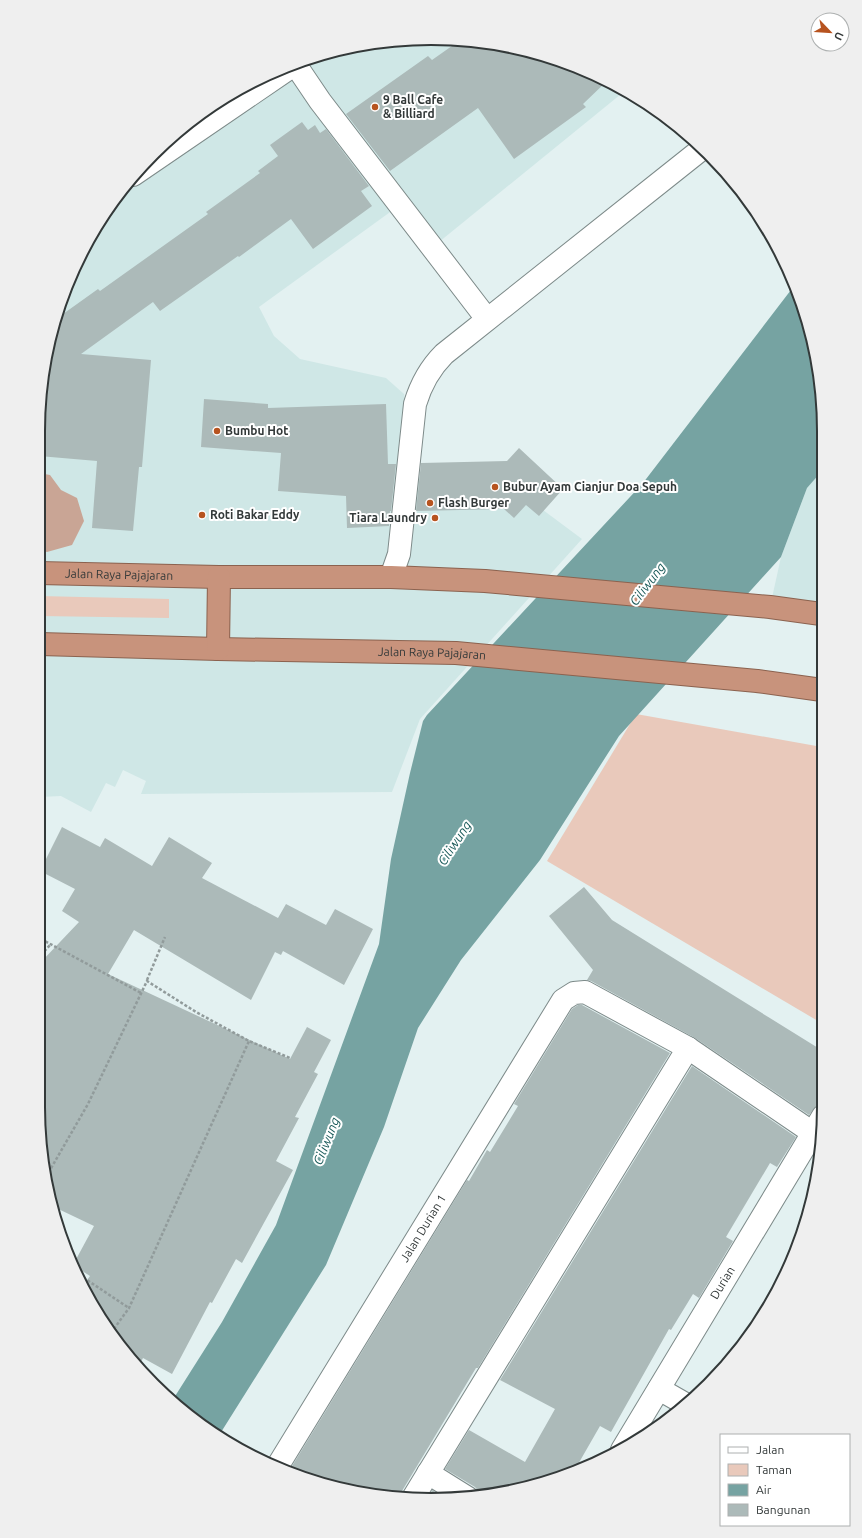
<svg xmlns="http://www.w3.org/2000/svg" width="862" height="1538" font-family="Ubuntu,sans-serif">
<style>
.built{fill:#cfe7e6}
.green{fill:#e9c9bb}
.forest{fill:#c9a595}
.water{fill:#76a3a2}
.building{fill:#acbab9}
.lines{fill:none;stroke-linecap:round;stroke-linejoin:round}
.minor-casing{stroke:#7d8a89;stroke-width:24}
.tertiary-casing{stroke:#7d8a89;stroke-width:24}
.trunk-casing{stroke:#8b624f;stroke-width:24}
.path{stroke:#919b9b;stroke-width:2.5;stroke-dasharray:3 2;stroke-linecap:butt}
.minor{stroke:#fff;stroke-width:22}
.tertiary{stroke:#fff;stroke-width:22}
.trunk{stroke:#c8937c;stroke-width:22}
.poi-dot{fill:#b7531f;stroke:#fff;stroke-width:1.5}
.labels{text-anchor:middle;stroke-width:4;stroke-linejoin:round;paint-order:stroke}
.poi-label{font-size:12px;font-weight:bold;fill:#333939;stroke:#fff;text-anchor:start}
.street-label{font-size:12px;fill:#333939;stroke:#fff}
.water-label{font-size:13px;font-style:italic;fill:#185958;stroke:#fff}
.rim{fill:none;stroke:#333939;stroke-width:2}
</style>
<rect width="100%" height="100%" fill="#e3f1f1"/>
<g class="built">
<path d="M406 39 483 41 558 59 626 90 439 242 404 202 259 307 274 336 300 359 386 378 404 394 413 477 504 481 582 539 420 719 392 792 141 794 146 781 123 770 115 787 106 783 91 812 61 796 40 797 39 406 59 305 91 234 136 172 192 119 257 78 330 51Z"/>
<path d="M821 471V615L770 607 781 557 807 488Z"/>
</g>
<g class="green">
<path d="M39 596 169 599V618L40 616Z"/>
<path d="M636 714 822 747 823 1024 547 861Z"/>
</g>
<path class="forest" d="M39 473 50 475 61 490 77 498 84 521 72 545 47 552 39 550Z"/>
<path class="water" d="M794 286 803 304 821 380V472L807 488 781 557 619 736 540 860 461 960 418 1028 384 1127 326 1265 218 1437 172 1401 222 1322 276 1225 379 944 391 859 410 773 423 721 427 715 643 483Z"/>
<g class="building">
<path d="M459 41H483L558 59 607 81 583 104 586 107 514 159 478 108 390 171 346 114 428 56 432 60Z"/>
<path d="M302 122 308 130 315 125 320 133 326 129 369 186 361 191 372 206 313 249 291 219 239 257 238 256 160 311 153 302 81 354 151 360 142 467H139L133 531 92 528 97 461 39 456V406L56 319 98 289 100 291 208 214 206 212 260 173 258 171 278 156 270 145Z"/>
<path d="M204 399 268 404V408L386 404 388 464H396L391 511H390L389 526 347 528 346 496 278 491 281 453 201 447Z"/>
<path d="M519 448 563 489 539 516 526 505 514 518 504 509 416 511 421 463 507 461Z"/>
<path d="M62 827 100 847 105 838 152 866 169 837 212 863 202 878 278 918 286 904 326 925 335 909 373 929 344 985 283 951 281 955 275 952 251 1000 134 930 108 974 290 1059 307 1027 331 1040 314 1072 318 1074 295 1117 299 1118 276 1161 293 1170 242 1263 236 1259 212 1303 210 1302 172 1374 143 1358 138 1368 119 1346 82 1287 90 1276 73 1265 94 1226 52 1206 41 1159V962L79 922 62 911 75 889 40 871Z"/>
<path d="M584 887 612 920 823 1051V1104L817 1105 809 1115 695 1038 591 981 587 980 593 970 549 916Z"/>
<path d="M578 1005H582L670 1053 478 1368H476L402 1491 401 1497H380L329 1487 289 1471 467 1180 469 1181 487 1150 490 1152 518 1106 514 1104 572 1009Z"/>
<path d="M692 1066 796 1137 777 1167 770 1163 726 1237 733 1241 699 1298 693 1294 671 1330 669 1329 611 1432 600 1426 573 1473 508 1492 480 1496 479 1492 475 1487 445 1469 469 1430 525 1462 555 1409 500 1380Z"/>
<path d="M432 1490 446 1499 428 1498Z"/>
</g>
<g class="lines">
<g class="minor-casing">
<g id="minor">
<path d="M295 64 320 101 487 319"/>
<path d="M391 577 399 554 415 404C421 384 429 369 444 354L703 148"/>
<path d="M659 1389 687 1405"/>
<path id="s1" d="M277 1467 563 1000 574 993 585 992 688 1048 813 1133"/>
<path d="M428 1473 468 1498"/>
<path d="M413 1498 688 1048"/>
</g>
</g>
<g class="tertiary-casing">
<g id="tertiary">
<path d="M133 175 294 65"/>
<path id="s2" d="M622 1450 823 1116"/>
</g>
</g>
<g class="trunk-casing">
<g id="trunk">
<path id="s3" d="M39 573 219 577H391L485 581 770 607 821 614"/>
<path id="s4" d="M40 644 218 649 456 653 757 681 822 690"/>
<path d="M218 649 219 577"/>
</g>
</g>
<g class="path">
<path d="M41 939 141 993"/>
<path d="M41 955 50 945"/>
<path d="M147 980 165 937"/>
<path d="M46 1177 88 1104 147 981 196 1012 249 1041 290 1058"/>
<path d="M75 1272 129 1308"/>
<path d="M111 1333 129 1308 249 1041"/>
</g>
<use href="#minor" class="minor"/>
<use href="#tertiary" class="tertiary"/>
<use href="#trunk" class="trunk"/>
</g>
<g class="poi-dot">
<circle cx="375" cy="107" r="4"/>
<circle cx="217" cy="431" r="4"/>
<circle cx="495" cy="487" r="4"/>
<circle cx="430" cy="503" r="4"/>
<circle cx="202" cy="515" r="4"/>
<circle cx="435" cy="518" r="4"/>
</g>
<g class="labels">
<g class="poi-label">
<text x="383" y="104">9 Ball Cafe<tspan x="383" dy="14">&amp; Billiard</tspan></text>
<text x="225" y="435">Bumbu Hot</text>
<text x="503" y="491">Bubur Ayam Cianjur Doa Sepuh</text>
<text x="438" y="507">Flash Burger</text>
<text x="210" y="519">Roti Bakar Eddy</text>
<text x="427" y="522" text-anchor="end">Tiara Laundry</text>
</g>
<g class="street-label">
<text dy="4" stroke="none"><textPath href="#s3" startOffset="80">Jalan Raya Pajajaran</textPath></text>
<text dy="4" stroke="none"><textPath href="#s4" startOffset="392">Jalan Raya Pajajaran</textPath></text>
<text dy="4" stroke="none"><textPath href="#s1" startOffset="280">Jalan Durian 1</textPath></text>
<text dy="4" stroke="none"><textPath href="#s2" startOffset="195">Durian</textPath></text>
</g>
<g class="water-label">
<text transform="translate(647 584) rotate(-53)" y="5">Ciliwung</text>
<text transform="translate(454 843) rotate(-57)" y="5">Ciliwung</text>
<text transform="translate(326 1141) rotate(-68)" y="5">Ciliwung</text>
</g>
</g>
<path d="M0 0H862V1538H0ZM431 45H431A386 386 0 0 1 817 431V1107A386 386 0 0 1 431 1493H431A386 386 0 0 1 45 1107V431A386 386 0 0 1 431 45Z" fill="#efefef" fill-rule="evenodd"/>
<path class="rim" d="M431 45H431A386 386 0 0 1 817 431V1107A386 386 0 0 1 431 1493H431A386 386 0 0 1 45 1107V431A386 386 0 0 1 431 45Z"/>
<rect x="720" y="1434" width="130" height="92" fill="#ffffff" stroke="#adb0b0"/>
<rect x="728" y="1447" width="20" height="6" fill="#ffffff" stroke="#adb0b0"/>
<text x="756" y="1454" font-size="12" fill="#333939">Jalan</text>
<rect x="728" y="1464" width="20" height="12" fill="#e9c9bb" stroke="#adb0b0"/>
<text x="756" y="1474" font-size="12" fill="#333939">Taman</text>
<rect x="728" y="1484" width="20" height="12" fill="#76a3a2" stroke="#adb0b0"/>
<text x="756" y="1494" font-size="12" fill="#333939">Air</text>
<rect x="728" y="1504" width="20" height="12" fill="#acbab9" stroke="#adb0b0"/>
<text x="756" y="1514" font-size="12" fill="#333939">Bangunan</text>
<g transform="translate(830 32) rotate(115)"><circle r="19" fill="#ffffff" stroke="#adb0b0"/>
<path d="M0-3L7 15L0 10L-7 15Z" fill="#b7531f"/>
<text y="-6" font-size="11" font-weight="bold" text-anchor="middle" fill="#333939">U</text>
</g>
</svg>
